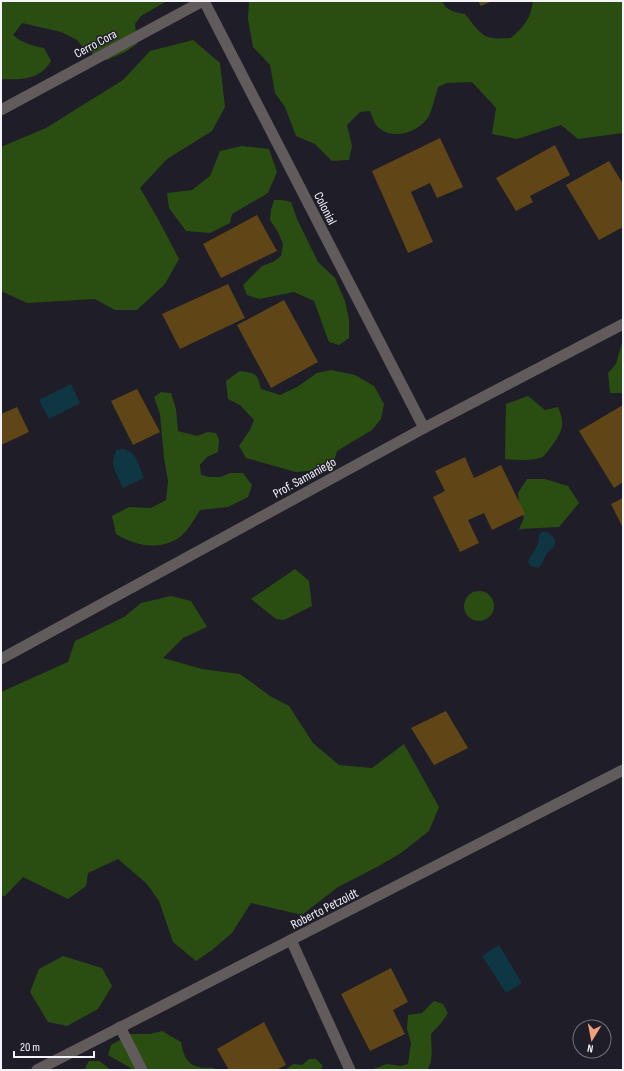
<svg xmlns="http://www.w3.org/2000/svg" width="624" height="1071" font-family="'Sofia Sans Condensed',sans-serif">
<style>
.forest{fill:#2a4e11}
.water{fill:#0e3643}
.building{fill:#604616}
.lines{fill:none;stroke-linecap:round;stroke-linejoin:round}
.minor{stroke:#615b5b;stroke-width:11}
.labels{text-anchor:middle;stroke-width:3;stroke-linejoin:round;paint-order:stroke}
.street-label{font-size:13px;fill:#f4f3fa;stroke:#1f1d27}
</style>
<rect width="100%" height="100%" fill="#1f1d27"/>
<g class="forest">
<path d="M1 1H167L141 16 135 24 137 44 125 52 107 60 85 50 77 40 61 32 22 23 13 35C22 43 33 46 44 48L51 61C40 80 21 80 1 79Z"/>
<path d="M249 1H442C445 10 456 13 465 14 483 36 482 40 511 38 525 25 530 20 533 1H623V133L578 139 561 125 517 139 492 134 496 108 472 82 447 83 438 87C436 94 431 115 427 119 415 134 390 141 376 125 373 121 372 115 370 111L360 112 347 125 352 146 349 160 332 161 315 144 296 136 285 107 275 93 270 65 253 47 248 19Z"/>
<path d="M193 40 220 63 225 107 212 131 167 159 140 188 158 219 179 259 165 284 137 310H115L95 299 27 303 1 291V147L46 128 123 80 150 51Z"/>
<path d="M242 146 269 149 277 172 268 193 232 214 230 223 210 233 186 231 169 208 167 193 192 190 210 176 220 151Z"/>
<path d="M274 200H282L291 202 297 219 318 262 335 278 345 301 349 319V338L339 345 329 342 314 301 294 292 259 299 247 295 243 285 262 266 273 262 281 256 283 244 278 232 270 220 271 210Z"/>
<path d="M623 339V395L621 393H610L608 373 616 364Z"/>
<path d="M331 370 355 375 374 386 384 404 381 419 372 430 337 451 334 461 320 470 296 472 246 458 239 446 250 430 254 420 240 405 228 399 226 381 240 371C256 374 257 372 261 389L280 395 297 387 317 373Z"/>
<path d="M161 392 171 393 176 409 178 431 197 436 208 432 216 433 219 440 218 452 207 457 200 465 201 475 210 477H221L230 473H243L252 485 248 497 228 507 200 510C195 518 187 532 180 537 161 551 135 546 116 534L112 516 129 507 151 508 166 500 168 481 164 458 160 414 154 397Z"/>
<path d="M528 396 545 410 558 407C566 425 562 432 551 447 548 451 544 457 540 458 528 461 516 460 505 459L506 404Z"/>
<path d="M527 479H545L568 486 579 503 559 527 519 529 524 518 519 503 518 493Z"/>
<path d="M295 569 309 581 312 606 284 620 276 619 251 599Z"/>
<circle cx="479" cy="606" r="15"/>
<path d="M171 596 191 601 207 627 183 638 163 658 202 669 240 674 270 696 289 706 313 743 339 765 372 768 404 744 439 807 429 831 401 853 377 867 338 887 302 915 251 903 232 933 212 950 196 961 173 942 159 901 147 884 118 859 88 873 86 886 68 899 23 877 5 896H1V692L68 662 75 641 124 617 141 603Z"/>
<path d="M63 956 102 968 112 986 98 1009 67 1026 48 1022 30 992 39 969Z"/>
<path d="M434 1001 443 1004 448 1013 442 1022 431 1034C431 1045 434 1062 427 1070H371L387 1064 401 1066 408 1064 411 1043 407 1029 408 1015 422 1013Z"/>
<path d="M162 1031 181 1042C183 1053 186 1065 199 1067 207 1069 211 1066 218 1070H134L108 1055 111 1045 130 1034H150Z"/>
<path d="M309 1059H316L323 1066 320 1070H285L293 1064 302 1065Z"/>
<path d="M89 1061H99L111 1070H85L86 1066Z"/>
</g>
<g class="water">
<path d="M71 384 80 403 49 419 39 400Z"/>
<path d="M123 449C137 451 139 466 144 478L123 488C117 474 108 464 117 450Z"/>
<path d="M542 532H547C554 537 558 540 553 548 542 555 546 562 538 568L530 566 528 561 538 544 539 535Z"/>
<path d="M499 945 522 983 506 993 482 956Z"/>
</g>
<g class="building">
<path d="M478 1H492L481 6Z"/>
<path d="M440 138 463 187 437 198 430 183 411 192 433 242 408 253 372 171Z"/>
<path d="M555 145 570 175 530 196 533 202 516 211 496 178Z"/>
<path d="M609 161 623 184V227L599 240 566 185Z"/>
<path d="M257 215 277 251 221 278 203 244Z"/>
<path d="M228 284 245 318 180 349 162 314Z"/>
<path d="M284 300 318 362 271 388 237 325Z"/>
<path d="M137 389 160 432 133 445 111 401Z"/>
<path d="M623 405V482L614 488 579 431Z"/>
<path d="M17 407 29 432 1 445V414Z"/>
<path d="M465 457 474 478 501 465 525 514 492 530 484 513 468 520 479 543 460 552 433 497 445 491 435 471Z"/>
<path d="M623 498V528L611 504Z"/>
<path d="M446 711 468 748 434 765 411 728Z"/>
<path d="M391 968 408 1002 393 1010 405 1034 370 1051 341 994Z"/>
<path d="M264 1022 286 1065 276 1070H229L217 1049Z"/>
</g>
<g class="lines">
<g class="minor">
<path d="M204 1 424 428"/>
<path d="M1 110 203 1"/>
<path d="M1 659 424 428 623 324"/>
<path d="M291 940 350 1070"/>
<path d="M120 1027 142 1070"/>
<path d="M37 1070 623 770"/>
</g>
</g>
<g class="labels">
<g class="street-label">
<text transform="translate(95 43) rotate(-28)" y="5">Cerro Cora</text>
<text transform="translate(326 208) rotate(63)" y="5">Colonial</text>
<text transform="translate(304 477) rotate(-29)" y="5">Prof. Samaniego</text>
<text transform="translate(324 908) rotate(-27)" y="5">Roberto Petzoldt</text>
</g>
</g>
<rect width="624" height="1071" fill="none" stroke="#f4f3fa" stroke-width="4"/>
<g transform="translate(592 1039) rotate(190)"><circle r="19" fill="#1f1d27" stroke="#74737b"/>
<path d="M0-3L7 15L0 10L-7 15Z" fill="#f1a17d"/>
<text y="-6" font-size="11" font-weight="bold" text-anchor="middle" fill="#f4f3fa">N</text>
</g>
<path d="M14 1051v6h80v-6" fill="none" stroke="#f4f3fa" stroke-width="2"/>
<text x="20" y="1051" font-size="12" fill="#f4f3fa" stroke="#1f1d27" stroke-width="3" paint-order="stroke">20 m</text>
</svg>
